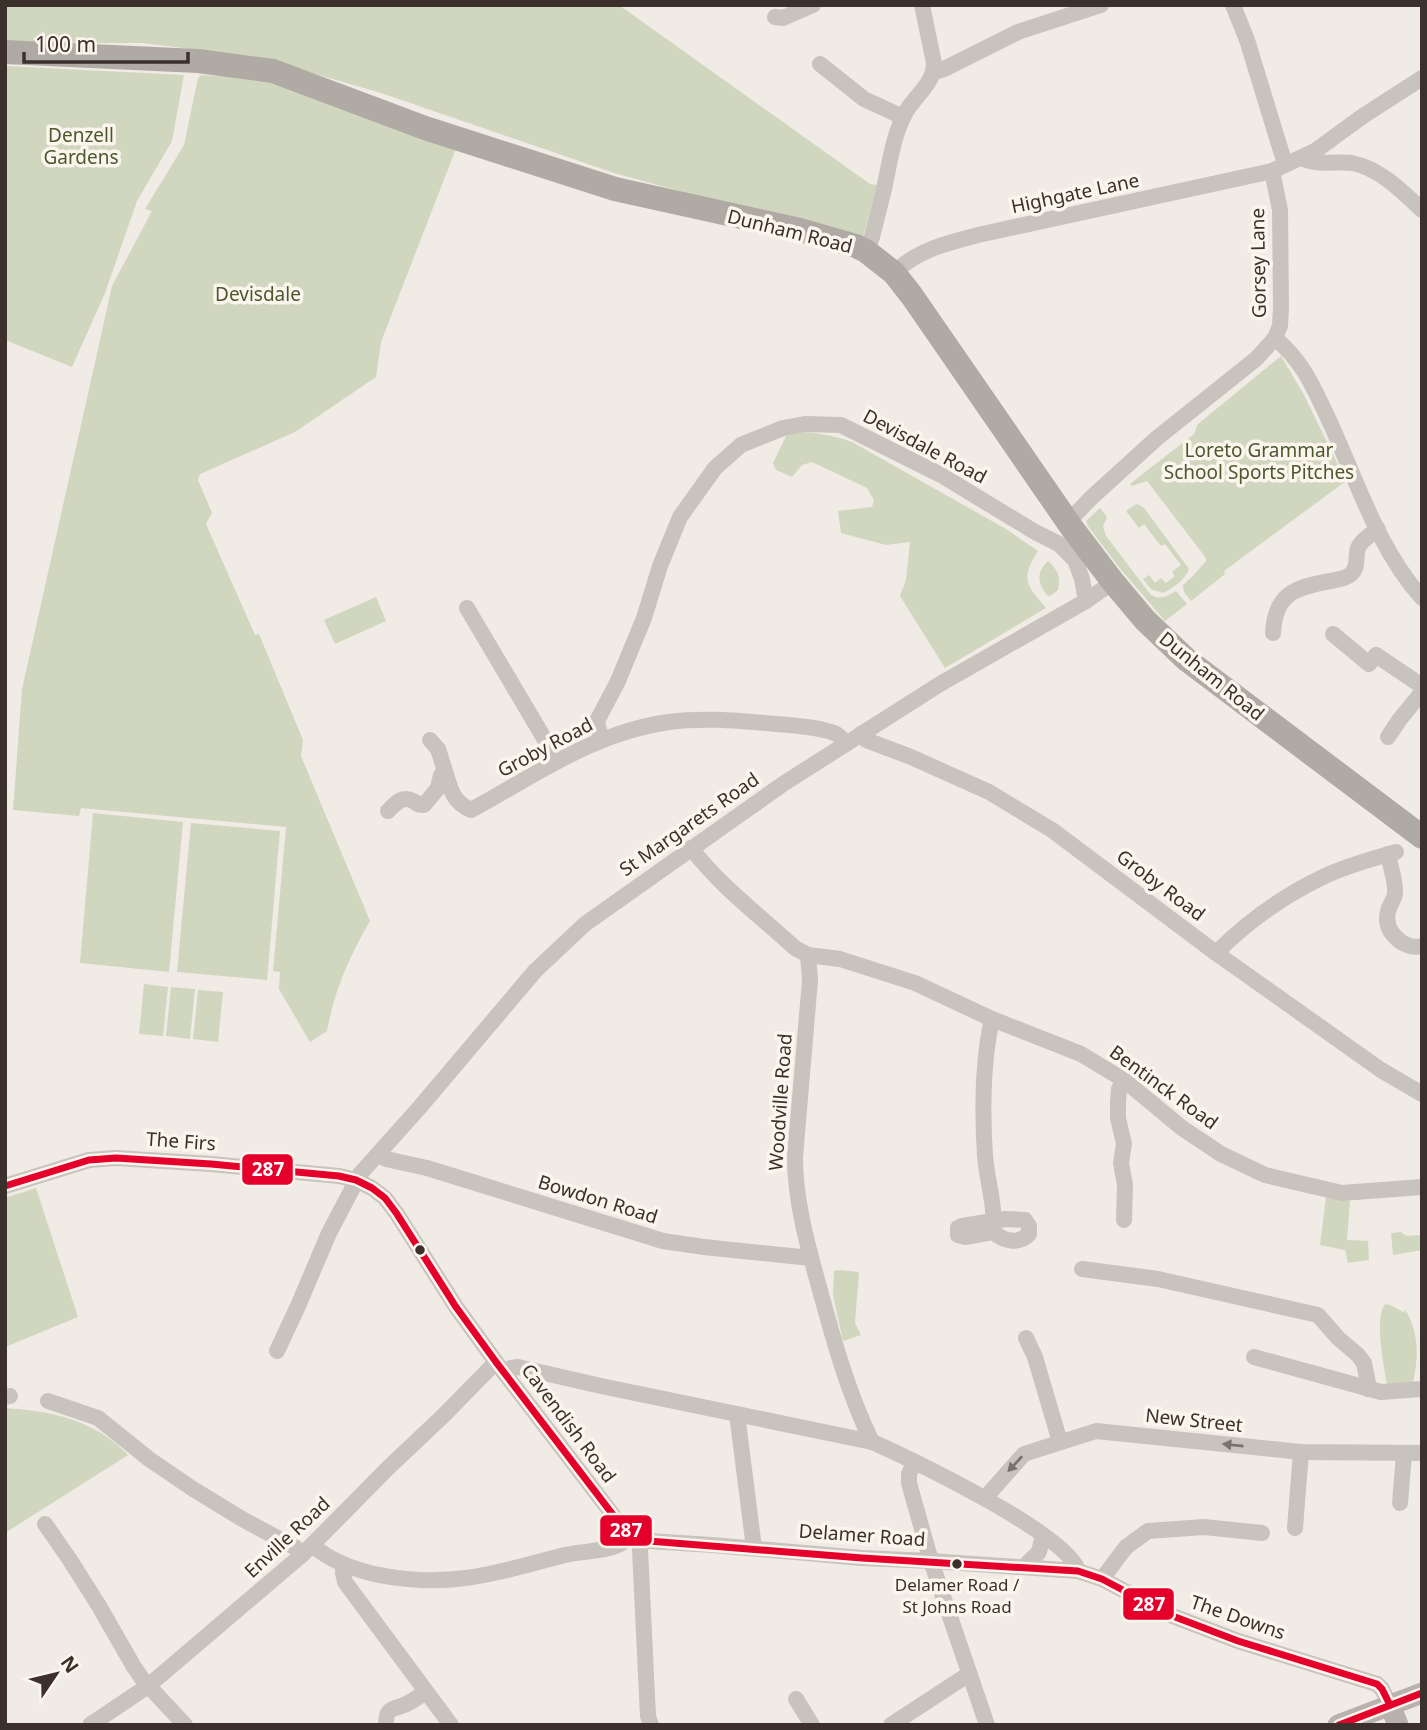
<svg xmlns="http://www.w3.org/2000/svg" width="1427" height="1730" font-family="'Noto Sans',sans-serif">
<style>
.green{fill:#d1d6bf}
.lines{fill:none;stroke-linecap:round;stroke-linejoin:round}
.minor{stroke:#c9c3be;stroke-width:16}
.major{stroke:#b8b1ad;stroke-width:21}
.highway{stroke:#afaaa4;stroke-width:24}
.bus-1-casing{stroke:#fbf5ee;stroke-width:12}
.bus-1{stroke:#e4002b;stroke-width:7}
.oneway{fill:#7b726d}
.bus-dot{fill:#3b302b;stroke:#fbf5ee;stroke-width:2.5}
.labels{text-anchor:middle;stroke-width:7;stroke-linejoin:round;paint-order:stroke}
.bus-label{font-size:17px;fill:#3b302b;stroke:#fbf5ee}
.park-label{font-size:19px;fill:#4a5a2e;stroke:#fbf5ee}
.street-label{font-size:19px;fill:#3b302b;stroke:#fbf5ee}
.line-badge{stroke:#fbf5ee;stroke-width:2.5}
.badge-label{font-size:19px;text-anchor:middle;font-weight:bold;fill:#fff}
</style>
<rect width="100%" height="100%" fill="#f0ebe5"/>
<g class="green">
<path d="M5 5H619L870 184 877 185 862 241 614 173 381 93 281 64 208 51 142 43H5Z"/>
<path d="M5 66 184 75 172 141 137 201 105 293 72 367 5 340Z"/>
<path d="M201 75 276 79 457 146 381 342 376 377 295 432 200 474 198 480 212 513 206 524 255 635 259 634 303 740 301 756 370 921C349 957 335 989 327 1031L310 1042 279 989 280 972 273 971 286 827 81 808 79 816 13 810 22 689 112 286 152 211 145 209 184 145 198 78Z"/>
<path d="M1281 356 1304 395 1346 481 1224 571 1225 574 1191 601 1184 592 1183 585 1193 576 1206 561V558L1147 481 1132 486 1130 484 1194 434 1198 424Z"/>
<path d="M794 432C814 432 832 435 852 442L1006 529 1038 551C1020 580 1026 584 1046 608L945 668 900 596 906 580 910 542 886 545 841 533 838 511 872 507 874 500 867 488 812 462 802 465 792 477 776 470 773 463 787 434Z"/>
<path d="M1138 504 1144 508 1189 569C1185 580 1173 588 1163 593L1151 589 1143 579 1149 575 1155 583 1161 578 1166 583 1175 576 1172 572 1181 565 1165 544 1161 546 1144 524 1139 528 1126 511 1135 505Z"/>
<path d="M1100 508 1107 517 1103 526 1106 536 1150 594C1159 601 1167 596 1176 591L1187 604 1165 621 1118 566 1088 526 1086 521Z"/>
<path d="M1048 561C1058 570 1061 577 1058 590L1052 595 1048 596C1037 584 1036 572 1048 561Z"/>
<path d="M376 597 386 621 335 644 324 620Z"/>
<path d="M93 813 183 822 169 972 80 963Z"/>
<path d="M191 823 280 831 267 980 177 972Z"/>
<path d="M144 984 168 987 163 1036 139 1034Z"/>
<path d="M171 987 195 989 190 1039 166 1036Z"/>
<path d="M198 990 223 992 218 1042 193 1039Z"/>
<path d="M36 1188 78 1317 5 1347V1198Z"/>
<path d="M1326 1197 1350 1201 1347 1240 1368 1241 1369 1260 1348 1263 1345 1250 1320 1245Z"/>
<path d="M1401 1232 1406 1236 1420 1235 1422 1250 1393 1255 1391 1233Z"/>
<path d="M839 1270 859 1272 855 1323 861 1335 843 1341 833 1295 834 1271Z"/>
<path d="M1385 1304 1390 1305 1405 1313 1404 1308C1419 1331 1419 1356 1413 1382L1387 1385C1384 1367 1374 1318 1385 1304Z"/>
<path d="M5 1408C53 1411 94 1420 128 1455L5 1533Z"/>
</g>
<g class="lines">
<g class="minor">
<path d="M1233 5 1247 40 1285 164"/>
<path d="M775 17 783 18 813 5"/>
<path d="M820 64 864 99 903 117"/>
<path d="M934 72 944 69 1018 32 1101 5"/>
<path d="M1302 158C1315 166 1337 161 1352 163 1379 168 1402 191 1422 210"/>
<path d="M866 251 872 237C876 221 880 205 884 189 890 162 893 134 907 110 917 94 934 83 934 63L922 5"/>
<path d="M894 273C917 250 947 243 978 235L1272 171 1315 151 1363 116 1422 78"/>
<path d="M1275 338C1304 363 1312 385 1328 418 1356 478 1377 548 1422 598"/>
<path d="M1068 522 1091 498 1157 438 1256 359 1275 338 1280 326 1281 307 1280 210 1272 171"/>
<path d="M467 608 557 760"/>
<path d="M1273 633C1275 593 1296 587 1331 581 1338 579 1346 579 1351 574 1359 567 1355 557 1358 548 1361 540 1372 534 1378 529"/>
<path d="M1333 634 1369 664 1376 655 1422 686"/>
<path d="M861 734 866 740 911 757 989 792 1052 830 1216 953 1381 1070 1422 1094"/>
<path d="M1388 737 1400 719 1422 692"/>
<path d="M430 740 438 749 446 774"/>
<path d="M601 740 597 721 618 681 644 618 660 566 680 517 715 468 741 445 783 428 805 424 841 425 941 475 1035 532 1059 544 1075 560 1082 579 1086 601"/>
<path d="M388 811C395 804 402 795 413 801 421 805 414 804 424 805L438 788 441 775 446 774C451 792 454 802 471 810 536 775 594 732 669 722 705 717 741 721 776 724 791 725 821 728 834 733 840 735 842 739 846 744"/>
<path d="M691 848C720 886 760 916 795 948L808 955 840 959 915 983 992 1019 1081 1054 1124 1080 1182 1128 1221 1154 1265 1175 1342 1193 1422 1187"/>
<path d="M1388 854C1390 866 1396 881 1395 893 1395 898 1391 903 1389 908 1384 922 1389 933 1401 942 1408 946 1413 948 1422 946"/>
<path d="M1216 953C1247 922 1283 896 1323 877 1345 866 1372 859 1396 852"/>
<path d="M808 955 810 980 795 1157C795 1204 809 1250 821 1294 835 1345 849 1395 872 1442"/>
<path d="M992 1019C982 1064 982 1110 985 1156 987 1181 996 1207 993 1232"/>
<path d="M1124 1080 1119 1089 1118 1102V1118L1124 1144 1121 1163 1125 1185 1124 1220"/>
<path d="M379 1154 386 1159 427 1168 663 1241 704 1247 811 1258"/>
<path d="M5 1186 89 1160 116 1158 211 1164 339 1176 356 1180 372 1188 385 1198 397 1214 456 1307 496 1362 623 1528 635 1538 649 1541 712 1545 862 1558 931 1561 1078 1571 1102 1579 1170 1615 1238 1641 1377 1684 1382 1689 1390 1705"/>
<path d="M1006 1219 1025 1220 1029 1226V1234C1018 1245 1004 1241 993 1232L965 1237 958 1235V1228L962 1226Z"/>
<path d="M1082 1269 1158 1279 1318 1315 1338 1338 1358 1355 1364 1363 1368 1383V1389"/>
<path d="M1026 1338 1035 1357 1060 1442"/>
<path d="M277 1351 298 1306 329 1233 360 1174 420 1107 535 971 585 924 783 784 940 684 1086 601 1113 582"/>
<path d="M1254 1357 1381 1392 1422 1389"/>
<path d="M504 1373 511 1368 518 1367 601 1386 872 1442C908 1457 1072 1537 1078 1571"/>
<path d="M5 1397 10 1396"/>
<path d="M48 1401 98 1418 149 1459 193 1489 244 1520 296 1548 303 1554"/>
<path d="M737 1414 754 1548"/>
<path d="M914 1462 909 1474V1483L931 1561 987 1725"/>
<path d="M985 1498 1024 1454 1096 1431 1301 1452 1422 1453"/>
<path d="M1400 1503 1404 1454"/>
<path d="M45 1524 70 1560 99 1606 134 1667 143 1680 185 1725"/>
<path d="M1295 1528 1301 1452"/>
<path d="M642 1540 640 1550 648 1716 651 1725"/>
<path d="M312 1545C350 1578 418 1584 466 1578 500 1574 532 1563 565 1555 582 1551 603 1552 618 1545 623 1543 627 1539 631 1535"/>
<path d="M344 1566 343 1573 345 1582 451 1725"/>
<path d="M1024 1567 1039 1552 1043 1535"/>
<path d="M1102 1579 1126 1547 1148 1531 1204 1527 1262 1533"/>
<path d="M796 1699 812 1725"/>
<path d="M90 1725 148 1686 303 1554 388 1468 443 1416 496 1362"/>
<path d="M386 1725C386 1708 391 1710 404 1705 412 1702 419 1696 426 1692"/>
<path d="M891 1725 969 1674"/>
</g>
<g class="major">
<path d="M1390 1705 1398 1725"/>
<path d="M1338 1725 1422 1693"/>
</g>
<path class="highway" d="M5 52 198 61 273 71 425 128 615 189 800 230 856 246 866 251 894 273 912 296 1072 528 1113 582 1145 620 1187 660 1422 837"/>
<g class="bus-1-casing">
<g id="bus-1">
<path d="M5 1186 89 1160 116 1158 211 1164 339 1176 356 1180 372 1188 385 1198 397 1214 456 1307 496 1362 623 1528 635 1538 649 1541 862 1558 1078 1571 1102 1579 1170 1615 1238 1641 1377 1684 1382 1689 1390 1705"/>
<path d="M1339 1725 1422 1693"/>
</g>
</g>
<use href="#bus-1" class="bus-1"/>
</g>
<defs><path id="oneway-solid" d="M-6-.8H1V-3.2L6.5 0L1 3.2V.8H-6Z" transform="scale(1.75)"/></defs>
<g class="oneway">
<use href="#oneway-solid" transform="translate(1233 1445) rotate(-174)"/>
<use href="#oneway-solid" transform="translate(1015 1464) rotate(133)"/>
</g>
<g class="bus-dot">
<circle cx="420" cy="1250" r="6"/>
<circle cx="957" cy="1564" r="6"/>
</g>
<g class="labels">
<g class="bus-label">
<text x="957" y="1591">Delamer Road /<tspan x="957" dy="22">St Johns Road</tspan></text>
</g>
<g class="park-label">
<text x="81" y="142">Denzell<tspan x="81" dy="22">Gardens</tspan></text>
<text x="258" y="301">Devisdale</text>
<text x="1259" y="457">Loreto Grammar<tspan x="1259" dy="22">School Sports Pitches</tspan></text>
</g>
<g class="street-label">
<text transform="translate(1075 193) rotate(-12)" y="7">Highgate Lane</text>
<text transform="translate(790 231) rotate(14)" y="7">Dunham Road</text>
<text transform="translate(1258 263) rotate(-91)" y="7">Gorsey Lane</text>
<text transform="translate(925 446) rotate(28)" y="7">Devisdale Road</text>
<text transform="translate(1212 676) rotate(39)" y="7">Dunham Road</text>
<text transform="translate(545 747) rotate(-28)" y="7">Groby Road</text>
<text transform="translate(689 824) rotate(-35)" y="7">St Margarets Road</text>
<text transform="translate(1161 885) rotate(37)" y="7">Groby Road</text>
<text transform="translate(1164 1087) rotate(36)" y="7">Bentinck Road</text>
<text transform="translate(780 1102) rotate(-86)" y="7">Woodville Road</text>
<text transform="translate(181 1141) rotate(4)" y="7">The Firs</text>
<text transform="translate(598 1199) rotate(17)" y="7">Bowdon Road</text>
<text transform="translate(1194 1420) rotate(6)" y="7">New Street</text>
<text transform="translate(569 1423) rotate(53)" y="7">Cavendish Road</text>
<text transform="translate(862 1535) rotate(4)" y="7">Delamer Road</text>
<text transform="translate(287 1537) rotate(-43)" y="7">Enville Road</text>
<text transform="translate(1238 1617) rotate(19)" y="7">The Downs</text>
</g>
</g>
<g class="line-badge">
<rect x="241" y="1153" width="53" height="33" rx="7" fill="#e4002b"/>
<rect x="599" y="1514" width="54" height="33" rx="7" fill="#e4002b"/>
<rect x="1122" y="1587" width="53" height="34" rx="7" fill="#e4002b"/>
</g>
<g class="badge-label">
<text x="268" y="1176">287</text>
<text x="626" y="1537">287</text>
<text x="1149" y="1611">287</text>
</g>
<rect width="1427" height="1730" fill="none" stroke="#3b302b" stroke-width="14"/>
<g transform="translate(56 1674) rotate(55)" stroke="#fbf5ee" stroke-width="5" paint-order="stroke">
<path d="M0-5L12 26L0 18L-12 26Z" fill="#3b302b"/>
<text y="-10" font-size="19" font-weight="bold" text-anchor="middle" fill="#3b302b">N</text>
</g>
<path d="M24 52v10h164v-10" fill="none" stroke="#3b302b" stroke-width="3.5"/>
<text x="35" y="52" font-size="21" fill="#3b302b" stroke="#fbf5ee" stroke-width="5" paint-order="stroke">100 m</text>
</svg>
